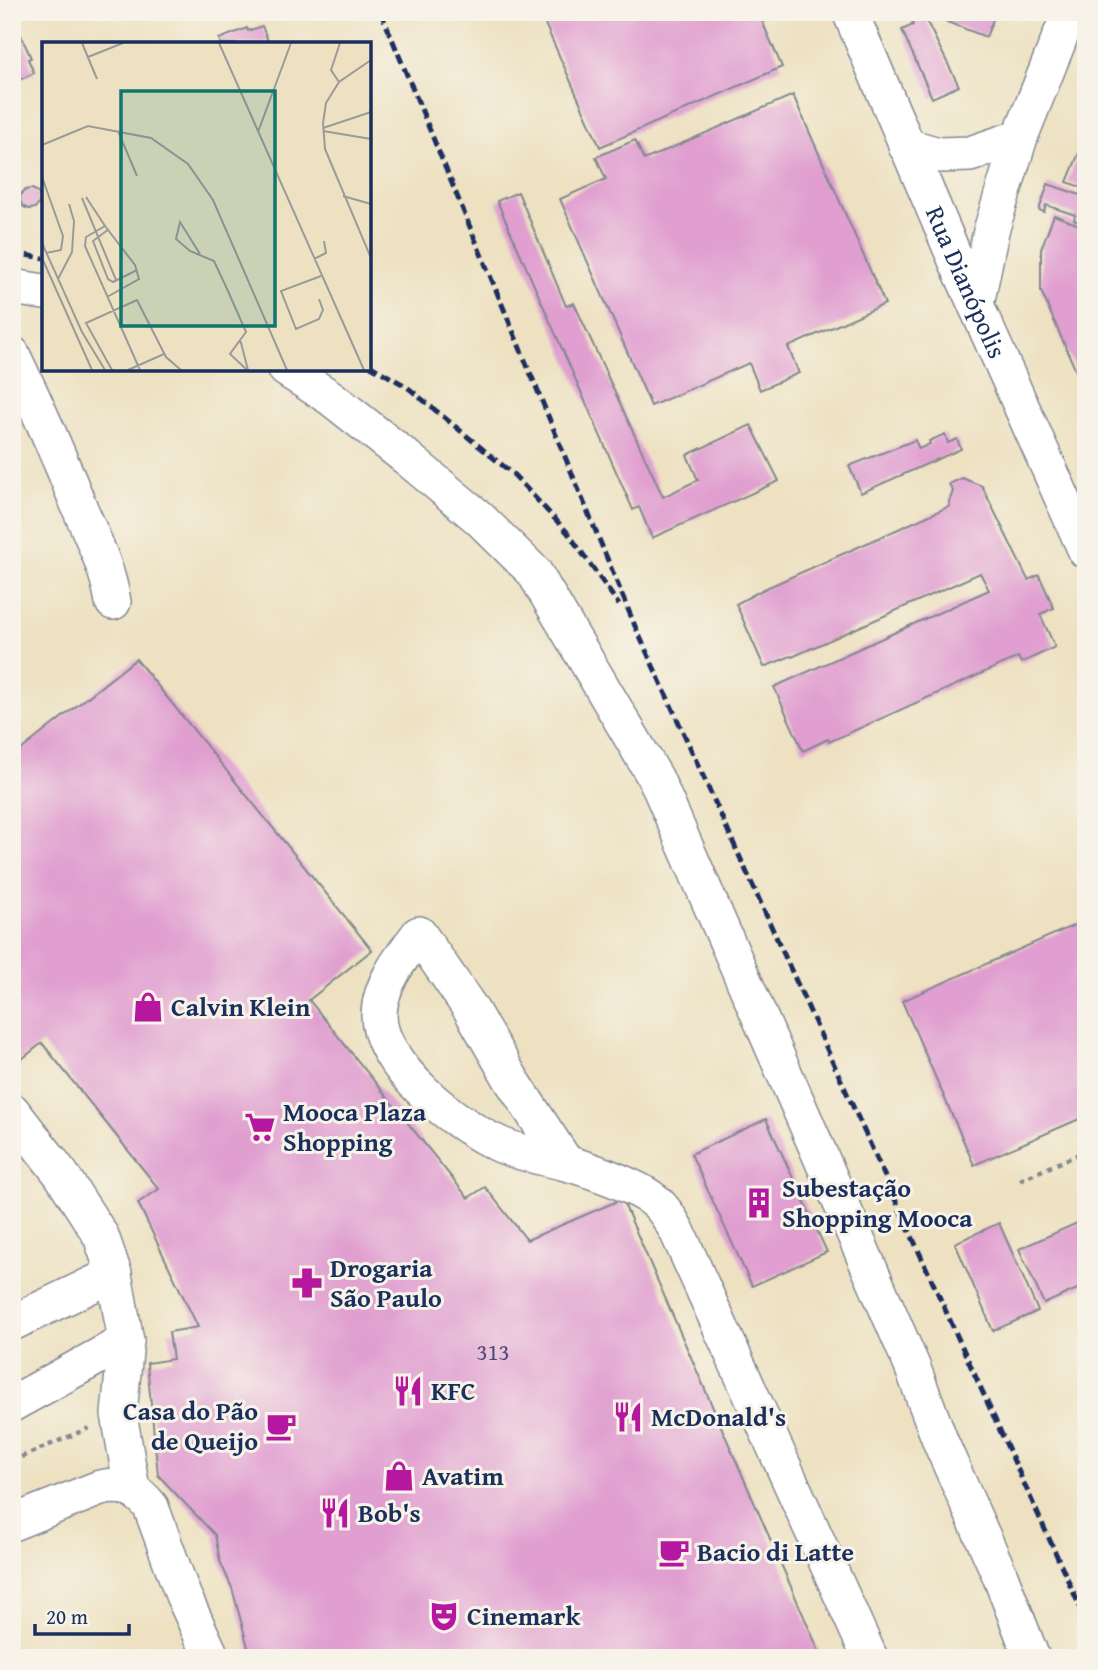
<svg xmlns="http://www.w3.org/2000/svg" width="1098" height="1670" font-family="'Gentium Book Plus',serif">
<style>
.building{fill:#e09fd0}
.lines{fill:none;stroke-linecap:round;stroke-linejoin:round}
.minor-casing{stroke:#848890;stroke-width:38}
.path{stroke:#848890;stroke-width:4.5;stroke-dasharray:5 5;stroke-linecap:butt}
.minor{stroke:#fff;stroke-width:35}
.rail{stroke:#1b2f5e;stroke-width:5;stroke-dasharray:10 5;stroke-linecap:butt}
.labels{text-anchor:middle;stroke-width:6;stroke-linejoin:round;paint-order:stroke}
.number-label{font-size:23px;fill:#4c4b7a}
.street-label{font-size:26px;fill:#1b2f5e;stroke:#f7f3e8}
.poi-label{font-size:26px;font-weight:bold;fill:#1b2f5e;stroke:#f7f3e8;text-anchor:start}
.inset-road{fill:none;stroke:#999a99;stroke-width:2}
.view{fill:#0f766e;fill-opacity:0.15;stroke:#0f766e;stroke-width:3.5}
.inset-edge{fill:none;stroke:#1b2f5e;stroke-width:3.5}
</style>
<rect width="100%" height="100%" fill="#f7f3e8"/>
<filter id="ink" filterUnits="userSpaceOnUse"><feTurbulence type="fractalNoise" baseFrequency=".0143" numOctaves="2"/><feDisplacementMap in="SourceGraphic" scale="14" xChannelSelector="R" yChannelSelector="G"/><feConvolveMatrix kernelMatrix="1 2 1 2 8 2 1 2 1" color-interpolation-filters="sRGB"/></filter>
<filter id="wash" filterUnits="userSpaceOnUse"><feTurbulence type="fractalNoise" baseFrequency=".00686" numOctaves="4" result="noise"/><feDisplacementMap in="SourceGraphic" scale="28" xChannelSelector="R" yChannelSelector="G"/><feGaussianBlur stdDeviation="1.57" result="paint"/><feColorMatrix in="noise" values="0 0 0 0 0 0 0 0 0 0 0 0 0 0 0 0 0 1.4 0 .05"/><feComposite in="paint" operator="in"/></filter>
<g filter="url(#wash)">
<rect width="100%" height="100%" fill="#ede1c1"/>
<g id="blocks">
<g class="building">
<path d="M547 12H758L782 67 600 147 541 15Z"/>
<path d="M894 12H918L923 22 926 20 959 86 932 98 902 30 913 25 909 14 897 19Z"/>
<path d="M940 12H996L986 37 947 22Z"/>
<path d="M12 23 16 32 19 31 31 58 28 59 34 73 19 80 16 73 12 74Z"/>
<path d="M262 26 268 41 261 44H221L219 39 247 28 248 31Z"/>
<path d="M793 95 885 304 788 347 799 373 760 390 749 363 651 406 560 199 606 179 596 157 635 140 644 160Z"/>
<path d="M1086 136V189L1067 182Z"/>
<path d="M1048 184 1086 197V224L1074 220 1075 215 1046 205 1044 212 1039 210Z"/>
<circle cx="30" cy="199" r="10"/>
<path d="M518 192 566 306 574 303 663 497 698 480 687 455 751 425 779 481 652 538 639 507 633 510 497 201Z"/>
<path d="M1054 215 1086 228V394L1041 291V249Z"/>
<path d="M945 434 948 443 957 439 961 449 861 493 849 466 915 440 919 449 930 444 929 441Z"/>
<path d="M962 478 982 486 1028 580 1039 575 1054 608 1040 614 1055 647 1021 663 1018 657 829 742 828 739 803 751 774 687 989 590 980 573 792 657 791 656 764 667 736 604 762 590 950 506 949 502 953 491 949 484Z"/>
<path d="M136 659 372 950 309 1000 468 1198 485 1187 527 1240 622 1199 822 1658H251L232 1588 220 1561 215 1535 158 1475 147 1363 173 1359 169 1332 198 1327 138 1203 159 1189 42 1043 12 1067V757Z"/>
<path d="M1086 920V1116L974 1165 902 1001Z"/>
<path d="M766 1119 827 1252 752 1286 691 1154Z"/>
<path d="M1086 1219V1285L1044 1304 1019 1249Z"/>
<path d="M999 1223 1038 1311 993 1331 955 1243Z"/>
</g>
</g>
</g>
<g filter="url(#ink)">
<use href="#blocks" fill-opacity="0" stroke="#848890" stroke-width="2"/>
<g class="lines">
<g class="minor-casing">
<g id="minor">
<path id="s1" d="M850 12 958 265 1086 551"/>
<path d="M906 146 939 155 970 154 1020 137"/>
<path d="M12 287 44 292"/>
<path d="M976 305 991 231 1020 137 1070 12"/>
<path d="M12 354C37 406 60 458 81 511 94 541 108 570 113 602"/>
<path d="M286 369 331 398 407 458 479 518 534 572 656 779 912 1366 941 1443 999 1573 1032 1658"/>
<path d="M12 1111 61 1174 101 1236 114 1274 126 1341 12 1404"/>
<path d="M566 1163 511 1079 470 1008 419 934C402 956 380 984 379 1014 378 1065 458 1127 501 1145 520 1153 541 1157 562 1162 586 1168 631 1184 651 1198 663 1206 670 1219 677 1231L870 1658"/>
<path d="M12 1323 114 1274"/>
<path d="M126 1341 119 1414 132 1489"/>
<path d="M12 1523 100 1488C123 1483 137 1489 151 1507L183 1595 212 1658"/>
</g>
</g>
<g class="path">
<path d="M1020 1180 1086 1151"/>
<path d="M12 1461 89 1428"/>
</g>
<use href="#minor" class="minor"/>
<g class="rail">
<path d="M381 12 635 626 1086 1620"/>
<path d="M12 253 44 258"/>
<path d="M369 365 406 386 513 474 568 533 619 605"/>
</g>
</g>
</g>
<defs>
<g id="shop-bare" transform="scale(2.415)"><path d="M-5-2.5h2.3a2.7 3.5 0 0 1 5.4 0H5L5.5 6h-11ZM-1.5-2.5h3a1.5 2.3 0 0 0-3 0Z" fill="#b5179e" stroke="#f7f3e8" stroke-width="2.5" paint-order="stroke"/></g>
<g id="supermarket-bare" transform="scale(2.415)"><path d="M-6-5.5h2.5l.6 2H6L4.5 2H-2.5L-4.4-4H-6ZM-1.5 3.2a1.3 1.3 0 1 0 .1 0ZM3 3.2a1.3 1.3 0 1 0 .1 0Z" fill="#b5179e" stroke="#f7f3e8" stroke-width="2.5" paint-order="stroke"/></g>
<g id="building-bare" transform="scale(2.415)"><path d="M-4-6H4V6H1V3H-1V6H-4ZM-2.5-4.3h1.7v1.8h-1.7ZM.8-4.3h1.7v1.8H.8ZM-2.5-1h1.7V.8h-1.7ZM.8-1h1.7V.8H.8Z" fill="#b5179e" stroke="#f7f3e8" stroke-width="2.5" paint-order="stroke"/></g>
<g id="pharmacy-bare" transform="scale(2.415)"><path d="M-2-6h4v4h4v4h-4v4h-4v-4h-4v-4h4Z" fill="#b5179e" stroke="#f7f3e8" stroke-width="2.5" paint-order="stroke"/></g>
<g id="restaurant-bare" transform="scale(2.415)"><path d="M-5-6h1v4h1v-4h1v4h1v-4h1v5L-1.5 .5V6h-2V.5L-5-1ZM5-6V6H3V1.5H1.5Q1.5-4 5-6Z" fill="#b5179e" stroke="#f7f3e8" stroke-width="2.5" paint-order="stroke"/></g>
<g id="cafe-bare" transform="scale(2.415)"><path d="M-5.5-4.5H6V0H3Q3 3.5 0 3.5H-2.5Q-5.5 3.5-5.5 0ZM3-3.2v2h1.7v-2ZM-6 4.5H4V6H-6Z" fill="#b5179e" stroke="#f7f3e8" stroke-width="2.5" paint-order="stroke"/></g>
<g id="theatre-bare" transform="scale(2.415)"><path d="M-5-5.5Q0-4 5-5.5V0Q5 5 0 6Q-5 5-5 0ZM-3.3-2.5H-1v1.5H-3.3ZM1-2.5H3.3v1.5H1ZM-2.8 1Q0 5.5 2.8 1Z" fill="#b5179e" stroke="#f7f3e8" stroke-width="2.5" paint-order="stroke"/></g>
</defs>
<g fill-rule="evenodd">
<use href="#shop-bare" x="148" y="1007"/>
<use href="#supermarket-bare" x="260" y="1127"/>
<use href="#building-bare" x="759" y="1203"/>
<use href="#pharmacy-bare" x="307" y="1283"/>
<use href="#restaurant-bare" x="408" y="1391"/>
<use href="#restaurant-bare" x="628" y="1417"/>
<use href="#cafe-bare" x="281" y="1426"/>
<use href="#shop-bare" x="399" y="1476"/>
<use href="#restaurant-bare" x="335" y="1513"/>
<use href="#cafe-bare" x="674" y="1552"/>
<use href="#theatre-bare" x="444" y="1616"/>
</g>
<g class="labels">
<g class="number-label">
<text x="493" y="1360">313</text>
</g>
<g class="street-label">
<text dy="9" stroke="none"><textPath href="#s1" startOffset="294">Rua Dianópolis</textPath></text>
</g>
<g class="poi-label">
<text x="171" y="1016">Calvin Klein</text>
<text x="283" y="1121">Mooca Plaza<tspan x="283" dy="30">Shopping</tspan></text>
<text x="782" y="1197">Subestação<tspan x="782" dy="30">Shopping Mooca</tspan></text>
<text x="330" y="1277">Drogaria<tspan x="330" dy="30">São Paulo</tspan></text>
<text x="431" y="1400">KFC</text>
<text x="258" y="1420" text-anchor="end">Casa do Pão<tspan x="258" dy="30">de Queijo</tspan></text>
<text x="651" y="1426">McDonald's</text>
<text x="422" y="1485">Avatim</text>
<text x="358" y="1522">Bob's</text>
<text x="697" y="1561">Bacio di Latte</text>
<text x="467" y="1625">Cinemark</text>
</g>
</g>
<g transform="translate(42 42)">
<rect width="329" height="329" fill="#ede1c1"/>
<path class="inset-road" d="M40 1 55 37M177 1 322 328M46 15 81 1M329 18 297 40 284 61 281 81 283 107 329 216M297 40 289 28 298 1M281 86 329 70M76 89 95 134M281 89 329 97M216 90 249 1M0 103 46 84 109 96 146 122 171 158 245 328M0 135 21 194 19 208 4 211M301 154 329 162M44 155 63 184 44 195 43 204 98 328M40 156 74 238M63 184 93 223 97 237 65 255M67 187 51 199 66 237 71 240 95 228M0 201 40 290 63 328M158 212 138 180 134 197 148 209 172 219 186 249 204 290 188 312 205 328M0 216 50 328M272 217 284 211 282 199M16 237 30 210 32 179 27 162M277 257 281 268 277 277 254 287 239 249 279 234M198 297 206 328M70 328 44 281 95 258 124 315 139 328M86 328 122 312"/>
<path class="view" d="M79 49H233V284H79Z"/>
<rect width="329" height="329" class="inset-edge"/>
</g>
<rect width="1098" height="1670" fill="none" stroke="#f7f3e8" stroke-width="42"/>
<path d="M35 1624v10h94v-10" fill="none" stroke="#1b2f5e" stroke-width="3.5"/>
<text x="46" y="1624" font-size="21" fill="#1b2f5e" stroke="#f7f3e8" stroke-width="5" paint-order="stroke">20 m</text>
</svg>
